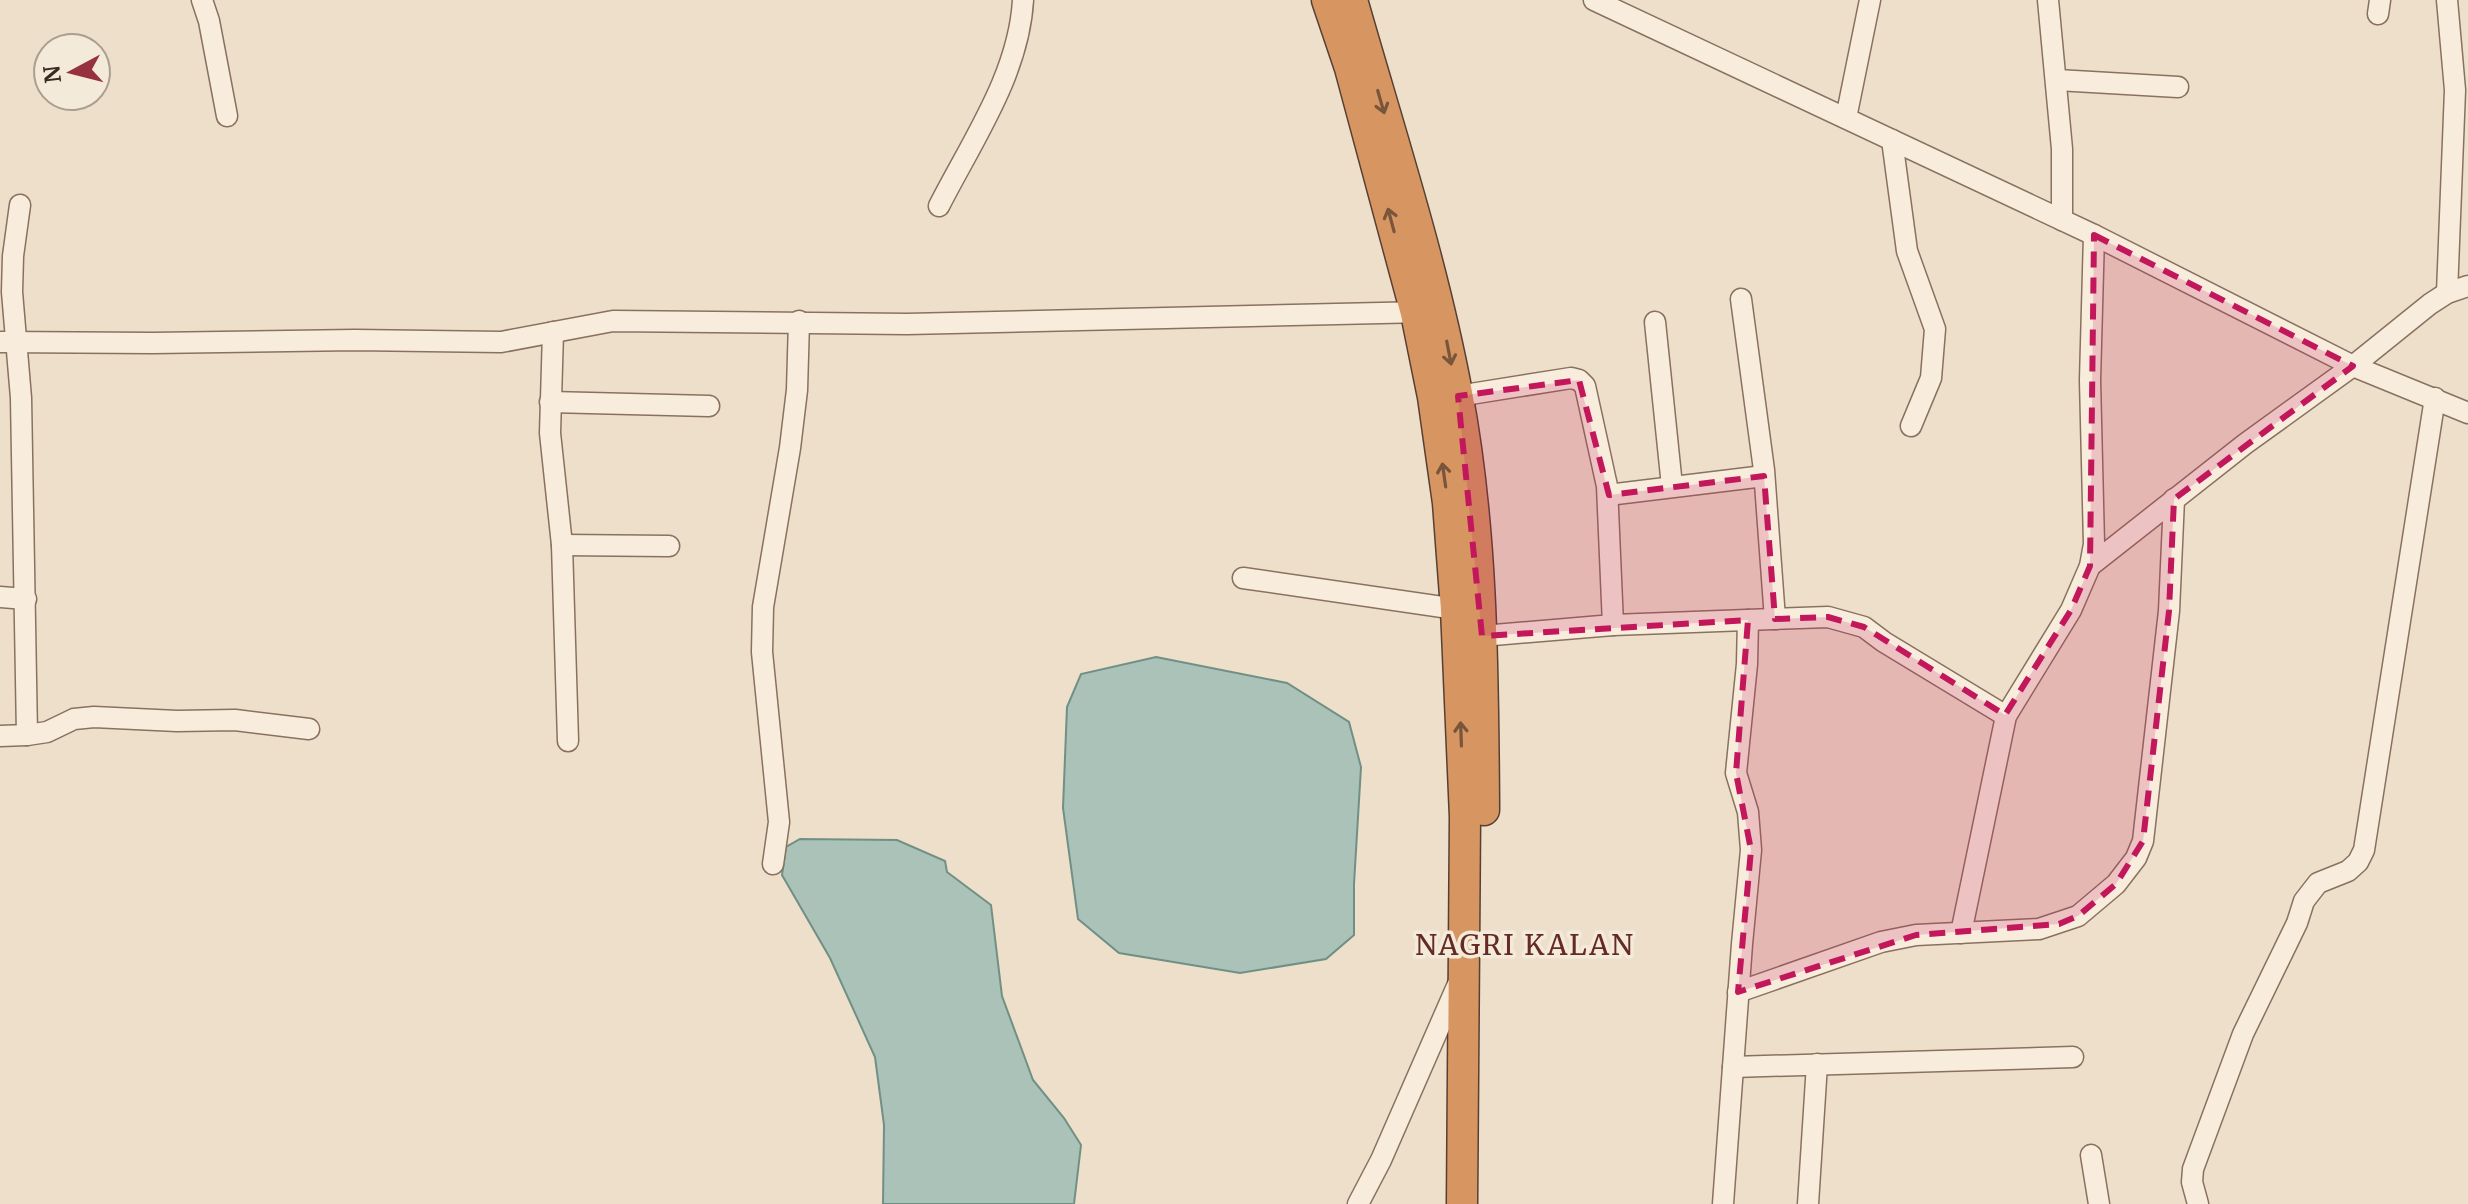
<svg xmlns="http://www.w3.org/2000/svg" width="2468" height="1204" font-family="Merriweather,serif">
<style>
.water{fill:#aac2b8;stroke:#719085;stroke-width:2}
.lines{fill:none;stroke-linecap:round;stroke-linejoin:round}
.minor-casing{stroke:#89715f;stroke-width:23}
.highway-casing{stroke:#574033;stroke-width:33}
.minor{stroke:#f8eddd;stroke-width:20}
.highway{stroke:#d69561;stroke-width:30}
.oneway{stroke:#78553b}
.marked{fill:#c2185b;fill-opacity:0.2;stroke:#c2185b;stroke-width:6;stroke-dasharray:16 10;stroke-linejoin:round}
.labels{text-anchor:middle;stroke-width:7;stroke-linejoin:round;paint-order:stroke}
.quarter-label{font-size:28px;letter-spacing:2px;fill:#642a23;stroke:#f4ead9}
</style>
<rect width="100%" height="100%" fill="#eddfca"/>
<g class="water">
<path d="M1156 657 1287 683 1349 722 1361 767 1354 884V935L1326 959 1240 973 1119 953 1078 919 1063 808 1067 707 1081 674Z"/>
<path d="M800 839 897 840 945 861 947 872 991 905 1002 996 1033 1080 1064 1118 1081 1145 1074 1204H883L884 1125 875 1057 830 958 782 875 786 847Z"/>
</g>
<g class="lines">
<g class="minor-casing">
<g id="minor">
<path d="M202 0 209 21 227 116"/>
<path d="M1594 0 2094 235 2353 366 2468 413"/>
<path d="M2048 0 2062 149V220"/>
<path d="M2447 0 2455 90 2447 293"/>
<path d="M2378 14 2380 0"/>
<path d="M2057 80 2178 87"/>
<path d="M1846 118 1870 0"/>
<path d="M1892 140 1907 251 1935 329 1931 378 1911 426"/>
<path d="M939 206C972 141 1019 74 1023 0"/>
<path d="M1741 299 1764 470 1775 619"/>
<path d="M1655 322 1672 486"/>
<path d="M553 332 550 433 562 545 568 741"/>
<path d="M0 342 153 343 355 340 501 342 613 321 907 324 1425 312"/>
<path d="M1458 396 1571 378 1579 380 1585 386 1607 486 1613 625"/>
<path d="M550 402 709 406"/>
<path d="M1608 495 1764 476"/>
<path d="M562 545 669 546"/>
<path d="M2090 566 2245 444 2353 366 2430 304 2447 293 2468 286"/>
<path d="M1243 578 1456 609"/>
<path d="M0 597 26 599"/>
<path d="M1482 636 1613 625 1828 617 1864 627 1884 642 2006 716"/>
<path d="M27 735 47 732 74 719 94 717 177 721 235 720 309 729"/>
<path d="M0 736 27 735 21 398 12 292 13 256 20 205"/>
<path d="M773 864 779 822 762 652 763 607 790 448 797 390 799 321"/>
<path d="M1961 933 2006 716 2071 610 2090 566 2094 544 2090 380 2094 235"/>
<path d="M1738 992 1881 942 1916 935 2039 929 2078 916 2116 884 2136 858 2143 841 2169 611 2174 499"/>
<path d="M1733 1067 2073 1057"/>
<path d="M2091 1155 2099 1204"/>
<path d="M1358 1204 1381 1160 1458 984"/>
<path d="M1723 1204 1742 944 1751 850 1748 812 1736 773 1747 664 1748 620"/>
<path d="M1808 1204 1817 1064"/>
<path d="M2198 1204 2192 1182 2193 1169 2243 1034 2297 923 2304 901 2318 883 2348 871 2358 862 2364 850 2435 398"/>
</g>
</g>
<g class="highway-casing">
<g id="highway">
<path d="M1327 0 1350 68 1416 313 1433 397 1448 503 1456 609 1465 817 1462 1204"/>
<path d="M1352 0C1389 130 1432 260 1457 393 1483 531 1483 671 1484 810"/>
</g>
</g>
<use href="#minor" class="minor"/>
<use href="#highway" class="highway"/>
</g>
<defs><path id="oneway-shaft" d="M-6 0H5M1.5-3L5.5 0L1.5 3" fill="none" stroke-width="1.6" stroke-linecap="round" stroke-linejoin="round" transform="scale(2)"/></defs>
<g class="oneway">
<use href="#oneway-shaft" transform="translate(1381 102) rotate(74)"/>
<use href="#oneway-shaft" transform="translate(1391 220) rotate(-105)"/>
<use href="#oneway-shaft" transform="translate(1449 353) rotate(79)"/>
<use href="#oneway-shaft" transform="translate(1444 475) rotate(-98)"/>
<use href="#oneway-shaft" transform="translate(1461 734) rotate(-92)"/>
</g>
<path class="marked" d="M2094 235 2353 366 2174 499 2169 611 2143 841 2116 884 2078 916 2059 924 1916 935 1738 992 1751 850 1736 773 1748 620 1482 636 1458 396 1579 380 1609 495 1764 476 1775 619 1828 617 1864 627 2005 715 2071 610 2090 566Z"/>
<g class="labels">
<g class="quarter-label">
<text x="1525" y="955">NAGRI KALAN</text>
</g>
</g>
<g transform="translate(72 72) rotate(263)"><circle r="38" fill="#f4ead9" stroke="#aa9e90" stroke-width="2"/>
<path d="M0-6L14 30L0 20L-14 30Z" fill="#95323e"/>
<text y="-12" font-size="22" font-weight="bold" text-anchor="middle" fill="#3a2b22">N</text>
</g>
</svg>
